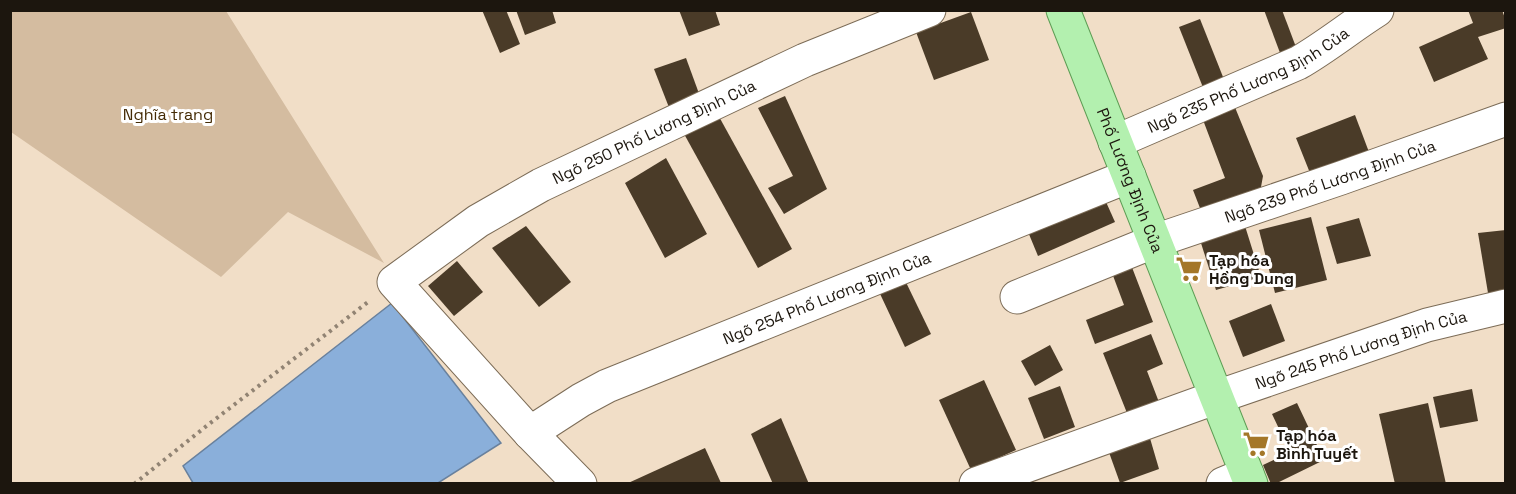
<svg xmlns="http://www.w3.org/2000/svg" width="1516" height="494" font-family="'Space Grotesk',sans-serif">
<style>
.green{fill:#d4bca0}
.water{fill:#8aafda;stroke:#69819d;stroke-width:1.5}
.building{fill:#4a3b28}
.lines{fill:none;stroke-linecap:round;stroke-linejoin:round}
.minor-casing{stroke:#7c6c57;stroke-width:35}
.major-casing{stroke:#5d9d54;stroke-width:35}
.path{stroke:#918373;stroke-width:4;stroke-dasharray:3 4.5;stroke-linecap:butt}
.minor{stroke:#fff;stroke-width:33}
.major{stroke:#b3f0af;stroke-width:33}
.labels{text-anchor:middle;stroke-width:6;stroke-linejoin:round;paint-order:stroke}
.street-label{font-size:16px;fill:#1c160e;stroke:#fff}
.park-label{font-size:16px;fill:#442b05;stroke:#fff}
.poi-label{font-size:16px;font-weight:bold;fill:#1c160e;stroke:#fff;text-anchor:start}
</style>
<rect width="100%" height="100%" fill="#f1dec7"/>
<path class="green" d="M11 10 226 11 384 263 288 212 221 277 11 132Z"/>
<path class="water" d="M392 303 501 443 438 483H193L183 466Z"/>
<g class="building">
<path d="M482 10H506L520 44 500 53Z"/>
<path d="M516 10H552L556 23 525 35Z"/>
<path d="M679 10H715L720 25 689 36Z"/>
<path d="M1264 10H1282L1299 55 1283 61Z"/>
<path d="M1468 10H1502L1506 21V28L1478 37 1488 59 1434 82 1419 47 1473 23Z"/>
<path d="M971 12 989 60 934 80 916 32Z"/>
<path d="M1200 19 1227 87 1206 95 1179 27Z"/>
<path d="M686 58 701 99 670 110 654 69Z"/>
<path d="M785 96 827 189 784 214 768 188 793 176 758 108Z"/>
<path d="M1232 100 1263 176 1261 187 1256 200 1205 221 1193 190 1225 178 1200 112Z"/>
<path d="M717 113 792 249 758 268 683 132Z"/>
<path d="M1355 115 1372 160 1314 183 1296 138Z"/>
<path d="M666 158 707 234 665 258 625 183Z"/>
<path d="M1102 193 1115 222 1038 256 1026 227Z"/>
<path d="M1311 217 1327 280 1275 293 1259 230Z"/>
<path d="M1359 218 1371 256 1337 264 1326 227Z"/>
<path d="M526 226 571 282 539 307 492 248Z"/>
<path d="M1245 226 1261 277 1216 290 1200 240Z"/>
<path d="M1506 230V295L1489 299 1478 233Z"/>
<path d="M1128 257 1153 322 1095 344 1086 320 1124 305 1109 265Z"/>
<path d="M457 261 483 292 454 316 428 286Z"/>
<path d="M901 272 931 334 905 347 874 281Z"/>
<path d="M1271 304 1285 341 1243 357 1229 321Z"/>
<path d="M1151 334 1163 364 1147 371 1162 410 1131 423 1103 353Z"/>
<path d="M1050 345 1063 370 1035 386 1021 361Z"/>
<path d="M984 380 1016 450 971 470 939 400Z"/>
<path d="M1060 386 1075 427 1044 439 1028 398Z"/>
<path d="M1472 389 1478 421 1440 428 1433 397Z"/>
<path d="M1297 403 1324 460 1275 484H1271L1263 465 1290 452 1272 414Z"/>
<path d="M1428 403 1446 484H1395L1379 414Z"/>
<path d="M781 418 809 484H773L751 434Z"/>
<path d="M1147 428 1159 469 1120 483 1106 444Z"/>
<path d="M705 448 721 483 626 484Z"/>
</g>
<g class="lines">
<g class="minor-casing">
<g id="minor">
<path id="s1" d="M1115 142 1298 63C1326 47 1350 27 1377 10"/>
<path id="s2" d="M1017 297 1155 241 1341 178 1506 119"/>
<path id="s3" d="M530 433 581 400 607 386 1129 176"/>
<path id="s4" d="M580 484 530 433 394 282 478 221 541 185 805 60 929 10"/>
<path id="s5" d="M976 484 1217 397 1427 325 1506 306"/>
<path d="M1223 484 1247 474"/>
</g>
</g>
<g class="major-casing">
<g id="major">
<path id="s6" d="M1063 10 1251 484"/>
</g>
</g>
<path class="path" d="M134 484 209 424 368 302"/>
<use href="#minor" class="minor"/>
<use href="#major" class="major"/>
</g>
<defs>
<g id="supermarket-bare" transform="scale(2.07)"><path d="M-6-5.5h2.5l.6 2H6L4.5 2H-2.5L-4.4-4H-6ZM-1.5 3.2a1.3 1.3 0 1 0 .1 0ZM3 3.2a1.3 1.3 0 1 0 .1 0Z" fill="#a47729" stroke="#fff" stroke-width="2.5" paint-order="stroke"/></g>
</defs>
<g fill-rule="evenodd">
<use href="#supermarket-bare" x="1189" y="269"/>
<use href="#supermarket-bare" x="1256" y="444"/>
</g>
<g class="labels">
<g class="street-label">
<text dy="6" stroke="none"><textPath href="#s1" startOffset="147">Ngõ 235 Phố Lương Định Của</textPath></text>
<text dy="6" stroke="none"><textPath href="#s4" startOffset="576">Ngõ 250 Phố Lương Định Của</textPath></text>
<text dy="6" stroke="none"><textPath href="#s6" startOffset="183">Phố Lương Định Của</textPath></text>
<text dy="6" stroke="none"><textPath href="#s2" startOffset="334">Ngõ 239 Phố Lương Định Của</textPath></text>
<text dy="6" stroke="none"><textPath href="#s3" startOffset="327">Ngõ 254 Phố Lương Định Của</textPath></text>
<text dy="6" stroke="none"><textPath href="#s5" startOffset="408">Ngõ 245 Phố Lương Định Của</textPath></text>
</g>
<g class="park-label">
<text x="168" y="120">Nghĩa trang</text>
</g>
<g class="poi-label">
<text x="1209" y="266">Tạp hóa<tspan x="1209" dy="18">Hồng Dung</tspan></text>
<text x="1276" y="441">Tạp hóa<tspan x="1276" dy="18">Bình Tuyết</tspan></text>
</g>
</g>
<rect width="1516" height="494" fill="none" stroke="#1c160e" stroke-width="24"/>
</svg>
